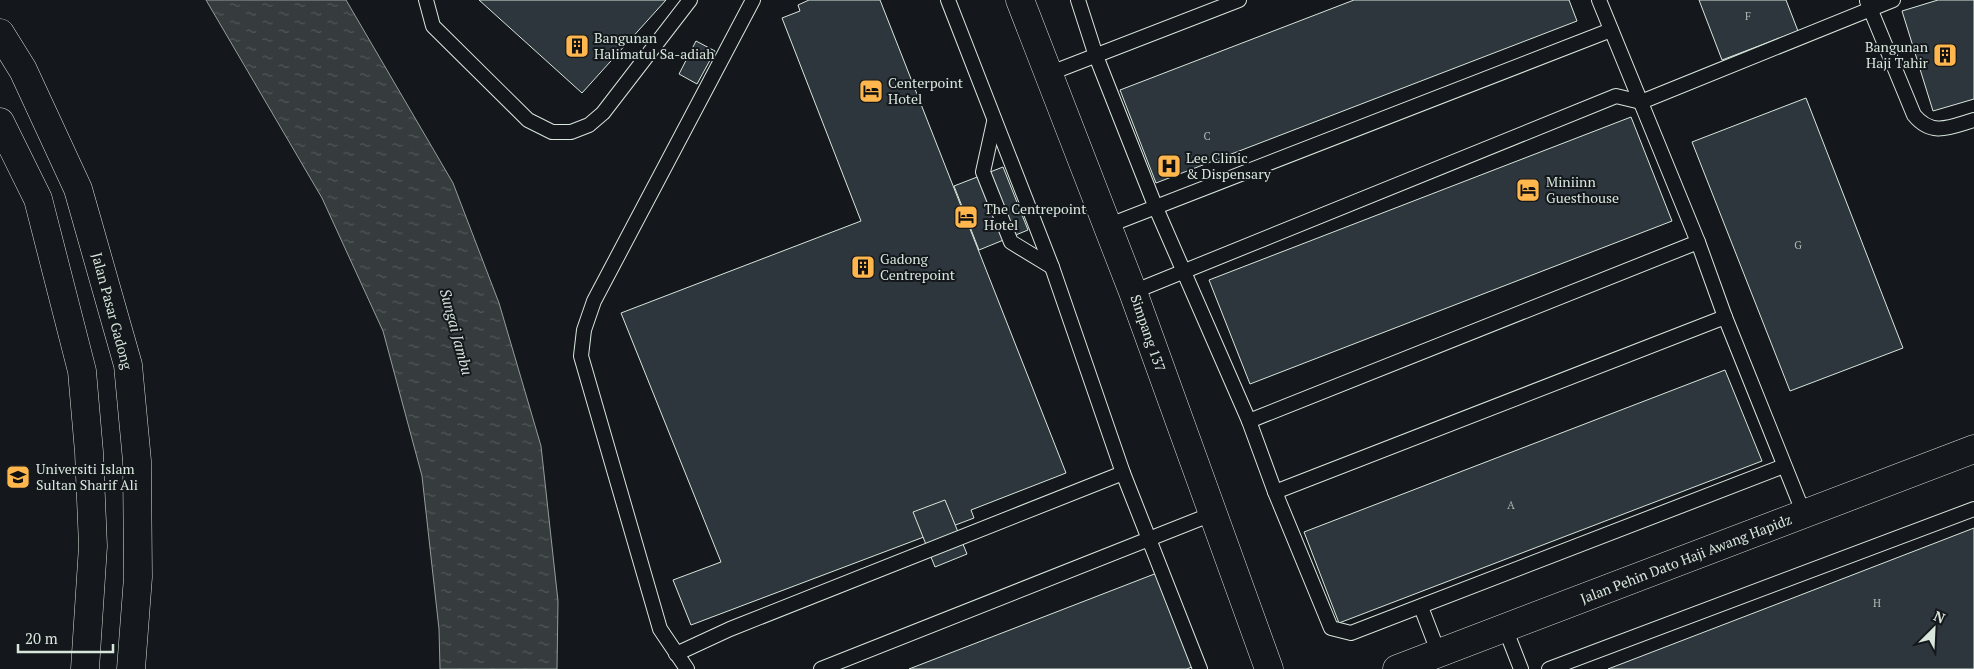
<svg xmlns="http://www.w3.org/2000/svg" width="1974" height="669" font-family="'PT Serif',serif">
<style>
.water{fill:url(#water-ripples);stroke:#939e99}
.building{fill:#2c363c;stroke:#d8e6dc}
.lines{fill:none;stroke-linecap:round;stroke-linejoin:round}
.lane-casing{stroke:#d8e6dc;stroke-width:16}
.street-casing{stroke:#d8e6dc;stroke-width:29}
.secondary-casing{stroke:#d8e6dc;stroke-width:29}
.lane{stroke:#14181c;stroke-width:14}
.street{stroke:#14181c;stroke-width:28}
.secondary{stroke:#14181c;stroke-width:28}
.labels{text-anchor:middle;stroke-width:4;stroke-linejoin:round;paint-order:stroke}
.number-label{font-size:11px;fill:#adbab4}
.poi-label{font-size:14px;fill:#d8e6dc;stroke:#14181c;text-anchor:start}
.street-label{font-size:14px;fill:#d8e6dc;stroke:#14181c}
.water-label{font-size:15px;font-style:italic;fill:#d8e6dc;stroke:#14181c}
</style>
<defs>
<pattern id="water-ripples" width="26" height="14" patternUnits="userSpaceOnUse" patternTransform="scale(1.25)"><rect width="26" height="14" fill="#363b3e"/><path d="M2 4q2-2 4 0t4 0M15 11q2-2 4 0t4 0" fill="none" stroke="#525759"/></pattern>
</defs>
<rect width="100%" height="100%" fill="#14181c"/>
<path class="water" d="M206 0H346L453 183 499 303 541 446 558 601 557 669H440L439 629 422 476 383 331 322 198Z"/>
<g class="building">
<path d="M479 0H666L582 93Z"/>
<path d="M809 0H880L1066 473 971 510 974 518 691 625 673 580 721 562 621 313 861 221 782 18 800 11 798 5Z"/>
<path d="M1354 0H1569L1577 21 1156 183 1120 90Z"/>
<path d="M1699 0H1786L1798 31 1722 60Z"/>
<path d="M1938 0H1974V99L1933 111 1902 11Z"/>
<path d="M696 41 715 51 697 84 679 74Z"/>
<path d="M1806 98 1903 348 1790 391 1692 142Z"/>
<path d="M1631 117 1672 221 1250 384 1209 280Z"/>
<path d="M1003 167 1028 230 979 250 954 186Z"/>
<path d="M1725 370 1762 461 1339 623 1304 532Z"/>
<path d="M945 500 967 554 935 567 913 512Z"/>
<path d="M1974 528V669H1608L1798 596Z"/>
<path d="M1157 573 1194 666 1187 669H909Z"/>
</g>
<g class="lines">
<g class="lane-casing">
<g id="lane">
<path d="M426 0 433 26 528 120 552 132H571L589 125 603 113 690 0"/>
<path d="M948 0 1052 267 1123 473 1200 669"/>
<path d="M1078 0 1096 56 1156 208 1249 421 1275 492 1331 628 1351 633 1784 466"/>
<path d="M1599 0 1698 242 1725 317 1804 514"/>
<path d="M1867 1 1914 115C1932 137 1950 127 1974 120"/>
<path d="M1048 74 1239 0"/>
<path d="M994 122 983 172 1011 242 1052 267"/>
<path d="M1107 226 1611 30"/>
<path d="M1133 292 1616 96 1641 102 1893 0"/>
<path d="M1249 421 1698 242"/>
<path d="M1275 492 1725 317"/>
<path d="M1421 607 1439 654"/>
<path d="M1505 628 1521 669"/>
<path d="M676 654 730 629 1123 473"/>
<path d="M687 669 660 629 581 356 584 330 594 301 753 0"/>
<path d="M821 669 1212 514"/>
<path d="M1549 669 1974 509"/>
</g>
</g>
<g class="street-casing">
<g id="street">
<path d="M1020 0 1133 292 1269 669"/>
<path d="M1397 669 1974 449"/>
</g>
</g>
<g class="secondary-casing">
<g id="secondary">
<path d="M0 33 23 70 78 189 128 365 137 461 138 577 131 669"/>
<path d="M0 122 38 199 82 371 89 452 93 546 85 669"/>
</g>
</g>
<use href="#lane" class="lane"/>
<use href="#street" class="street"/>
<use href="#secondary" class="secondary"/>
</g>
<defs>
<g id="building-square" transform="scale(1.25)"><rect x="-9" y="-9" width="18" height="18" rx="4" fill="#ffb74d" stroke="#14181c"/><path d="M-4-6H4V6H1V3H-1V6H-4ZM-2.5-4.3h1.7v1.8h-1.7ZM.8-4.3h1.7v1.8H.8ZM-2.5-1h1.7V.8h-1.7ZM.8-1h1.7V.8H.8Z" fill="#111"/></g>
<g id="hotel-square" transform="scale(1.25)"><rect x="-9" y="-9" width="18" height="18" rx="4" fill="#ffb74d" stroke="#14181c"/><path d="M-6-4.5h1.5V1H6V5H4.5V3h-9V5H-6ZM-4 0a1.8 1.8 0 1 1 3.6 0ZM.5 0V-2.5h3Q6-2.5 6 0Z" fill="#111"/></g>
<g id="hospital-square" transform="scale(1.25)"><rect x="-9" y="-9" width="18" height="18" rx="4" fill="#ffb74d" stroke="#14181c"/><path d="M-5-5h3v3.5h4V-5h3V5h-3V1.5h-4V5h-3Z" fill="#111"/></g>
<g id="university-square" transform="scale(1.25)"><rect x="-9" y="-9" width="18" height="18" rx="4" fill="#ffb74d" stroke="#14181c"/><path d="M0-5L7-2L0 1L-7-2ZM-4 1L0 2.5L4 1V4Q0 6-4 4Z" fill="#111"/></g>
</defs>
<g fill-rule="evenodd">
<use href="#building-square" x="577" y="46"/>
<use href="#building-square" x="1945" y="55"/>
<use href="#hotel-square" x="871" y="91"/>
<use href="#hospital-square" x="1169" y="166"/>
<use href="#hotel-square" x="1528" y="190"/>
<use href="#hotel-square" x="966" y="217"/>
<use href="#building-square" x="863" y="267"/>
<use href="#university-square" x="18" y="477"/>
</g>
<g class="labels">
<g class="number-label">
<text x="1748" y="20">F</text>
<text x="1207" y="140">C</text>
<text x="1798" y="249">G</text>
<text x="1511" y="509">A</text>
<text x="1877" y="607">H</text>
</g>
<g class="poi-label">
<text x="594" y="43">Bangunan<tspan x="594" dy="16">Halimatul Sa-adiah</tspan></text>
<text x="1928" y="52" text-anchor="end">Bangunan<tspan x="1928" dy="16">Haji Tahir</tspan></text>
<text x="888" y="88">Centerpoint<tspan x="888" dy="16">Hotel</tspan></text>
<text x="1186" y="163">Lee Clinic<tspan x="1186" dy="16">&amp; Dispensary</tspan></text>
<text x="1546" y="187">Miniinn<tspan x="1546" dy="16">Guesthouse</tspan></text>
<text x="984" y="214">The Centrepoint<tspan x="984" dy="16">Hotel</tspan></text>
<text x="880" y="264">Gadong<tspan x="880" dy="16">Centrepoint</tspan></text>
<text x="36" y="474">Universiti Islam<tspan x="36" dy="16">Sultan Sharif Ali</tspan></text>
</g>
<g class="street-label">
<text transform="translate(112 311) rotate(75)" y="5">Jalan Pasar Gadong</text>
<text transform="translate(1148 333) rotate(71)" y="5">Simpang 137</text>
<text transform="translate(1686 559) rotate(-21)" y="5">Jalan Pehin Dato Haji Awang Hapidz</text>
</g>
<g class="water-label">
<text transform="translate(456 332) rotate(75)" y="5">Sungai Jambu</text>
</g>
</g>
<g transform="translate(1934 629) rotate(24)" stroke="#14181c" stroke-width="4" paint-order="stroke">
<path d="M0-4L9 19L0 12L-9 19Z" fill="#d8e6dc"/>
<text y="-8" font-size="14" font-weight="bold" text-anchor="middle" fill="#d8e6dc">N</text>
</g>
<path d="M18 644v8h95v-8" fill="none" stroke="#d8e6dc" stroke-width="2.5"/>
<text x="25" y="644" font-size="15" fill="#d8e6dc" stroke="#14181c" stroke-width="4" paint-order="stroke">20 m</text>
</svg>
